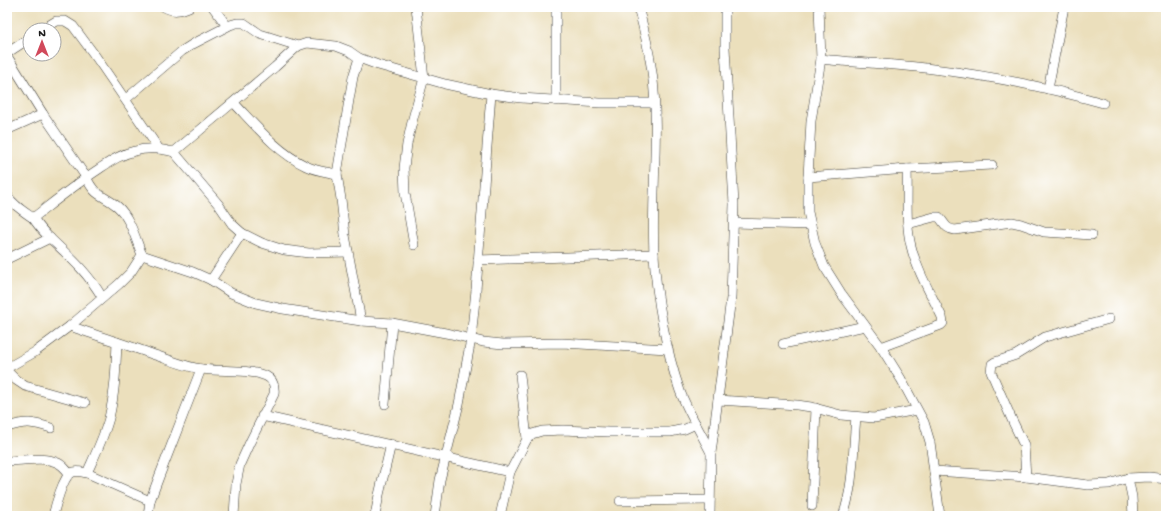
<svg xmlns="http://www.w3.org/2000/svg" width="1173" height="523" font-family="'Gochi Hand',sans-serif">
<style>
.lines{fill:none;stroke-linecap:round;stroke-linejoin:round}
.street-casing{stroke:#3b3934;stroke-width:10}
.street{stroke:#fff;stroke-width:9}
</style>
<rect width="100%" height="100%" fill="#fff"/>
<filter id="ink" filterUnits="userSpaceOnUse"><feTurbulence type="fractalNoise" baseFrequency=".025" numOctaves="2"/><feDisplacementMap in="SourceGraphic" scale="8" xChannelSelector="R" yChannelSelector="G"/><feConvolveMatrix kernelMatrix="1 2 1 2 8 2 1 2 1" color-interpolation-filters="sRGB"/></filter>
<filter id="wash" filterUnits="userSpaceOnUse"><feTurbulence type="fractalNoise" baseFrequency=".012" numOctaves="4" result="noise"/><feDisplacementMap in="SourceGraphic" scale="16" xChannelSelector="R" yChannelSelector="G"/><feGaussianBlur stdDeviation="0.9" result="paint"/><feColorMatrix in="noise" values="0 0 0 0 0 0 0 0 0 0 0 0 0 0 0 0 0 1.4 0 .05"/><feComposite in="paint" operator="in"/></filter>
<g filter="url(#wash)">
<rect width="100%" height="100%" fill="#ebdfbc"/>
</g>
<g filter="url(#ink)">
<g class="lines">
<g class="street-casing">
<g id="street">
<path d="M164 7C173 12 180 11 189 7"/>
<path d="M213 7 227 26"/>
<path d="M556 7V101"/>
<path d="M638 7C644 29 649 50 652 72 660 131 651 194 654 254 656 296 666 351 680 391 688 412 701 433 711 453"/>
<path d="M819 7 821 59 811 121 808 177V212L815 243 824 266 841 293 881 347 901 379 924 422 930 442 940 516"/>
<path d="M41 30 56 21H65L73 26 96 57 159 149"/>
<path d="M7 53 30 38"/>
<path d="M7 56 43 114 86 177C96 198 101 193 117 206 130 217 136 240 142 255L131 272 119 284 70 326 35 352 7 368"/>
<path d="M359 58 353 77 349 100 337 174 341 199 345 235 361 321"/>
<path d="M821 59C858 63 896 64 933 69 991 76 1047 87 1103 103"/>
<path d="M1048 89 1064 7"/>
<path d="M126 99 182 51 193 44 230 25 237 23H244L260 34 298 46"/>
<path d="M234 103C256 126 277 152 306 166 316 171 327 172 337 174"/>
<path d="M7 130 43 114"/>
<path d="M174 152 219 205 232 224 242 233 262 243 284 250 309 253 348 252"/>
<path d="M808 177 907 169 992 165"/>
<path d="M7 195C13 205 23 211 33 218 55 201 76 184 99 169 111 161 121 154 135 151 149 147 161 149 174 152L275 67 298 46 307 43 336 46 349 51 359 58 378 65 445 84 491 94 521 98 600 103H654"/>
<path d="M33 218C38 225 44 233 51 239 71 258 88 273 102 297"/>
<path d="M734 223 811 225"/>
<path d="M908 224 934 217H939C945 223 945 229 955 230L1012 222 1021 224 1044 232 1092 235"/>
<path d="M414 245 405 193 404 168 407 144 412 122 424 78 416 7"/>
<path d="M142 255 193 272 211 280 231 293 256 303 283 309 361 321 392 323 451 334 483 342 503 344 562 343 668 349"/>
<path d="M7 259 50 238"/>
<path d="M478 260 654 254"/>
<path d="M211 280 242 233"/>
<path d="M70 326C97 336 125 344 152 354 168 359 185 367 202 369 223 372 245 368 266 376 274 380 275 386 274 394L250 442 240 464 236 484 234 516"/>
<path d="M783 344 865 326"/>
<path d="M881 347 941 325 943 323 942 317C931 294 917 271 911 246 905 222 908 194 907 169"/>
<path d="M7 371 16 380 25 386 85 403"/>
<path d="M520 375 527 439"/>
<path d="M718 400 797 405 811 407 841 415 874 418 917 410"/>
<path d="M385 404 392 323"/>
<path d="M262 416 510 472"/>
<path d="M7 427C26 421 32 422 51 428"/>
<path d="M7 461C22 461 44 456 58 463 63 465 66 470 70 474"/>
<path d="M934 471 1026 477 1088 485 1109 484 1128 478 1149 477 1166 479"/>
<path d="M87 473 150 501"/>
<path d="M1026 477 1024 445 1013 422 991 372 992 364 995 362 1016 355 1045 337 1109 319"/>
<path d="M1128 478 1132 497 1133 516"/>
<path d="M620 501 710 500"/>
<path d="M812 506 816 408"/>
<path d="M53 516C55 507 63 477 71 473 77 470 81 472 87 473 95 455 104 437 109 418 115 393 116 368 117 342"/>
<path d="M148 516 150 501 159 477 201 369"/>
<path d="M375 516 379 495 391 444"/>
<path d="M435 516 440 480 459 404 471 339 476 290 491 94"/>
<path d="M500 516 510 472 527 439 532 434 542 431 563 430 608 432H670L685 429 696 424"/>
<path d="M710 516 711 453 731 298 734 204 725 48V7"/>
<path d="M843 516C854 486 853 448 856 417"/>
</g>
</g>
<use href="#street" class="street"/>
</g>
</g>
<rect width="1173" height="523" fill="none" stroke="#fff" stroke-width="24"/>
<g transform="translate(42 42)"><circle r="19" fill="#ffffff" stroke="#a4a4a4"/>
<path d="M0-3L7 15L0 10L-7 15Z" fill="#d1495b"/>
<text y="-6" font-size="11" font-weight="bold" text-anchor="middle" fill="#1c1c1c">N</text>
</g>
</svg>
